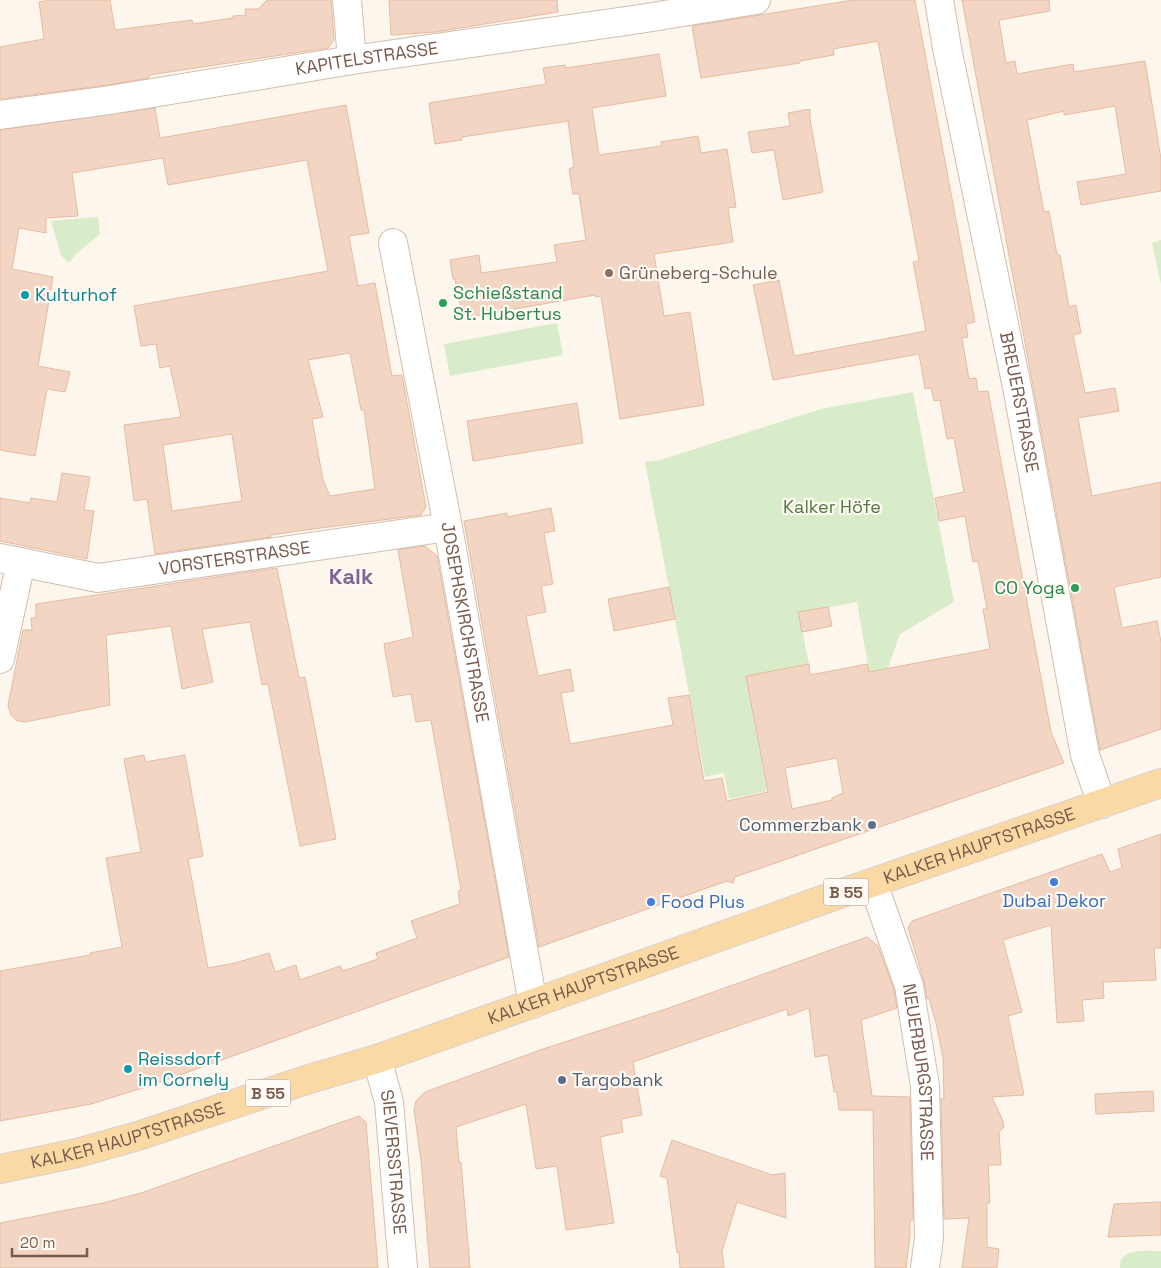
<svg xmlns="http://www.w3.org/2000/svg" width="1161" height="1268" font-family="'Space Grotesk',sans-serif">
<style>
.green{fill:#d8ecc9}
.building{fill:#f3d5c3;stroke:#e6bba3;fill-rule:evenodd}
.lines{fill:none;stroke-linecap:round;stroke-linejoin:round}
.minor-casing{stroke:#d1beb0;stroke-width:30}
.major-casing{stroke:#dad1cd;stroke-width:30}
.minor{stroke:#fff;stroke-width:28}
.major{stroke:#fbd9a5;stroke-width:28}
.education-dot{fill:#8d6e63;stroke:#fffaf3;stroke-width:2}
.culture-dot{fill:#0f9aa8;stroke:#fffaf3;stroke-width:2}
.leisure-dot{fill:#2e9e5b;stroke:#fffaf3;stroke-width:2}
.service-dot{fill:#5c6f8a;stroke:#fffaf3;stroke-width:2}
.shop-dot{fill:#3f7fe0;stroke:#fffaf3;stroke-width:2}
.labels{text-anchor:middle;stroke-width:4.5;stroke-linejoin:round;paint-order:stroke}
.shield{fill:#fffaf3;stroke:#a28b7f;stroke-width:1}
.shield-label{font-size:16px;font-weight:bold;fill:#7a5c4d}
.street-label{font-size:18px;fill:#7a5c4d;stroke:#fffaf3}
.education-label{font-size:18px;fill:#785e54;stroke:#fffaf3;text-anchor:start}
.leisure-label{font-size:18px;fill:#27864d;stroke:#fffaf3;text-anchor:start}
.culture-label{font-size:18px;fill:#0d838f;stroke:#fffaf3;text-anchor:start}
.park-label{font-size:18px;fill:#537a41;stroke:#fffaf3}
.service-label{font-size:18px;fill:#4e5e75;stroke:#fffaf3;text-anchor:end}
.shop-label{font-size:18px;fill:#366cbe;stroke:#fffaf3}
.district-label{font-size:22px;font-weight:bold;fill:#846695;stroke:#fffaf3}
</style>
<rect width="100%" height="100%" fill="#fdf6ec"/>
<g class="green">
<path d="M98 217 100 234 76 254 69 263 61 255 51 221Z"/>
<path d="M1161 240V284L1152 243Z"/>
<path d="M557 323 563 355 450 376 444 344Z"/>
<path d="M913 392 954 602 900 634 888 668 869 672 857 602 799 613 809 665 747 677 767 791 729 799 724 773 705 777 645 462 660 460 821 409Z"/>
<path d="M1161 1251V1268H1120C1120 1265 1120 1262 1121 1260 1127 1248 1150 1251 1161 1251Z"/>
</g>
<g class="building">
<path d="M51 0H110L115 30 192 20 193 24 233 18V16L246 15 245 9H258L267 0H331L334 40 328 48 149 75V78L108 85 0 99V47L44 39 39 2Z"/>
<path d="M389 0H557L558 12 436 32 391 35Z"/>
<path d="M853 0H915L975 322 966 324 968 337 962 338 969 379 976 378 978 392 988 391 1051 732 1064 763 735 877 733 883 727 881 539 947 464 521 507 513V517L551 508 555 531 544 533 553 584 541 586 546 612 526 616 538 676 570 669 574 691 561 693 570 744 673 725 668 698 689 695 704 781 722 778 727 801 768 792 746 676 809 664 810 675 867 664 869 672 990 649 983 609H987L978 561 973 562 965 516 939 521 935 498 964 492 954 438 947 439 940 400 934 401 931 388 925 389 919 354 773 380 753 285 779 280 794 356 926 331 913 262 919 261 878 41 833 49 834 55 800 61V63L701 78 692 26ZM837 758 843 793 832 798V800L792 809 785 768Z"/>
<path d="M962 0H1049L1050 11 999 20 1006 63 1015 61 1017 74 1073 64 1074 72 1145 61 1161 159V191L1081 205 1077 182 1126 174 1115 106 1064 115V111L1027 120 1044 212 1049 211 1057 255H1060L1069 307 1076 305 1081 333 1073 335 1085 393 1115 388 1119 411 1078 418 1092 496 1161 482V577L1114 587 1122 628 1157 621 1161 642V729L1100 750Z"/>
<path d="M659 54 666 96 592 108 599 155 662 146 661 142 698 136 701 153 727 149 736 207 728 208 733 242 654 254 664 316 690 312 704 405 620 419 601 296 596 297 595 295 463 318 455 279H453L450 260 479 255 481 273 557 262 554 245 586 240 579 194H573L569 169 574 167 568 121 462 137V140L435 144 429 103 546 84 543 68 565 65 566 68Z"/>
<path d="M346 105 369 233 349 236 358 286 375 283 392 376 402 375 426 507 421 515 305 530 271 535V537L155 554 147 499 134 501 124 425 181 417 170 366 160 368 156 344 141 346 134 306 328 271 307 160 168 185 163 158 72 173 78 216 46 218V233L19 228 12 269 53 277 38 366 70 372 65 392 47 389 35 456 0 450V130L155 108 160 138ZM350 353 361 410H364L375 489 330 496 323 480 312 419 323 417 308 360ZM232 434 242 501 172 511 163 445Z"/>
<path d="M810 109V119L823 192 783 200 774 150 752 153 748 132 790 126 788 113Z"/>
<path d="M577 403 583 443 473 461 467 421Z"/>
<path d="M62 473 90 477 84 510 94 511 87 559 0 541V498L30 503 31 498 57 502Z"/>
<path d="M425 546 437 556 509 957 149 1086 91 1104 0 1121V971L90 955V953L122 947 106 858 141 852 124 759 144 755 145 762 185 755 203 856 188 859 208 968 235 963 269 953 275 972 296 965 300 980 340 966 343 971 378 959 376 953 417 938 411 921 460 904 458 891 461 890 431 720 416 722 411 694 393 697 384 644 413 637 398 550Z"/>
<path d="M277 568 299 678 305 677 336 839 300 846 268 684 262 685 250 622 202 629 213 682 182 689 171 626 106 635 110 705 25 722 17 721 11 715 8 705 23 630H32L31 618H36V604Z"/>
<path d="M669 587 675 619 614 631 608 599Z"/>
<path d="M828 607 832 626 802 632 798 612Z"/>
<path d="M1161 834V948H1154L1156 980 1103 982 1104 998 1082 1000 1084 1021 1057 1023 1051 925 1003 940 1022 1012 1008 1016 1024 1095 992 1097 1003 1121 1004 1127 999 1132 1001 1165H988L990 1203H987V1247L999 1249 997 1268H962L969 1218 944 1219 941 1099H944L943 1058 936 1023 929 999H927L924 981 908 928 912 921 1102 854 1110 872 1122 868 1118 849Z"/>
<path d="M867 937 878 946 894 990 897 1008 861 1020 872 1096 910 1097 913 1220H910V1235L906 1268H875L873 1110H839L837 1092H834L828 1055 815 1057 809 1008 788 1016 787 1009 633 1062 642 1115 621 1119 623 1132 600 1137 614 1223 566 1230 557 1166 536 1169 526 1104 456 1127 459 1162H461L470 1268H430L421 1160 414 1110 416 1101 425 1092 540 1050 666 1009Z"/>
<path d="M1153 1091 1154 1111 1096 1114 1095 1094Z"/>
<path d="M359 1116 366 1122 378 1268H0V1223L103 1203 141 1193Z"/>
<path d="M672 1140 772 1175 785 1173 786 1218 737 1202 722 1251 724 1268H680L679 1252 677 1253 667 1178 660 1176Z"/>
<path d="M1161 1202V1235L1108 1237 1114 1204Z"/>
</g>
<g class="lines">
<g class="minor-casing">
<g id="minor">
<path d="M347 0 352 60"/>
<path id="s1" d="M939 0 947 48 1017 387 1085 755 1102 804"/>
<path id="s2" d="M0 115 110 100 352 60 640 19 756 0"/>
<path id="s3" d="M393 243 448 527 533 1004"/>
<path id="s4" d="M0 558 98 578 448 527"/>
<path d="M0 659 21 562"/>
<path id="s5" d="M873 883 909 986 925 1086 929 1238 925 1268"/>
<path id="s6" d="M377 1059 389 1102 403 1268"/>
</g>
</g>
<g class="major-casing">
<g id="major">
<path id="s7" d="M0 1169 77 1153 138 1136 306 1080 377 1059 828 898 1161 783"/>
</g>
</g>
<use href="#minor" class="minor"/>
<use href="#major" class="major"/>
</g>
<circle class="education-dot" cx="609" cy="273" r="5"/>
<g class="culture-dot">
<circle cx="25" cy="295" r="5"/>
<circle cx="128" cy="1069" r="5"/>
</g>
<g class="leisure-dot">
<circle cx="443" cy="303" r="5"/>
<circle cx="1075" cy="588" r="5"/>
</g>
<g class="service-dot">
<circle cx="872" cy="825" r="5"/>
<circle cx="562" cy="1080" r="5"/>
</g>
<g class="shop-dot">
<circle cx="1054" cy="882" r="5"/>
<circle cx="651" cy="902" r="5"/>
</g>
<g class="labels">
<g class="shield">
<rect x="823.5" y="878.5" width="45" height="27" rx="4"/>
<rect x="245.5" y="1079.5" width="45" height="27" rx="4"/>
</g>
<g class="shield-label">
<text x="846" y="898">B 55</text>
<text x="268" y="1099">B 55</text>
</g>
<g class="street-label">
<text dy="6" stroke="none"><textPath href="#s2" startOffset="371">KAPITELSTRASSE</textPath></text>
<text dy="6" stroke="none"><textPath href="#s1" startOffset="410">BREUERSTRASSE</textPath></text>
<text dy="6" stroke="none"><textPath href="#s4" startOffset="238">VORSTERSTRASSE</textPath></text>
<text dy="6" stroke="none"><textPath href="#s3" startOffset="386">JOSEPHSKIRCHSTRASSE</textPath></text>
<text dy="6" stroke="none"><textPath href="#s7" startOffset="1032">KALKER HAUPTSTRASSE</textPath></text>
<text dy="6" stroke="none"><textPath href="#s7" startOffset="612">KALKER HAUPTSTRASSE</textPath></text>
<text dy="6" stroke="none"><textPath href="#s5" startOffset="196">NEUERBURGSTRASSE</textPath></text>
<text dy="6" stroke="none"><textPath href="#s7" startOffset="132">KALKER HAUPTSTRASSE</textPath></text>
<text dy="6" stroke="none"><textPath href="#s6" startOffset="105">SIEVERSSTRASSE</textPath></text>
</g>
<g class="education-label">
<text x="619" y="279">Grüneberg-Schule</text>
</g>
<g class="leisure-label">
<text x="453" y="299">Schießstand<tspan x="453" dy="21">St. Hubertus</tspan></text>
<text x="1065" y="594" text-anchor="end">CO Yoga</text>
</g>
<g class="culture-label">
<text x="35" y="301">Kulturhof</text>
<text x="138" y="1065">Reissdorf<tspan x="138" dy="21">im Cornely</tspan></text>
</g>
<g class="park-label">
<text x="832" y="513">Kalker Höfe</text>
</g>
<g class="service-label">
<text x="862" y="831">Commerzbank</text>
<text x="572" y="1086" text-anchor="start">Targobank</text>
</g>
<g class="shop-label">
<text x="1054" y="907">Dubai Dekor</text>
<text x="661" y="908" text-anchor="start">Food Plus</text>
</g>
<g class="district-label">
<text x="351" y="584">Kalk</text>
</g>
</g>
<path d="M12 1248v8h75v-8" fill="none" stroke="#7a5c4d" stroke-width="2.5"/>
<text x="20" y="1248" font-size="15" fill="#7a5c4d" stroke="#fffaf3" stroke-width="4" paint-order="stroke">20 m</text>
</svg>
